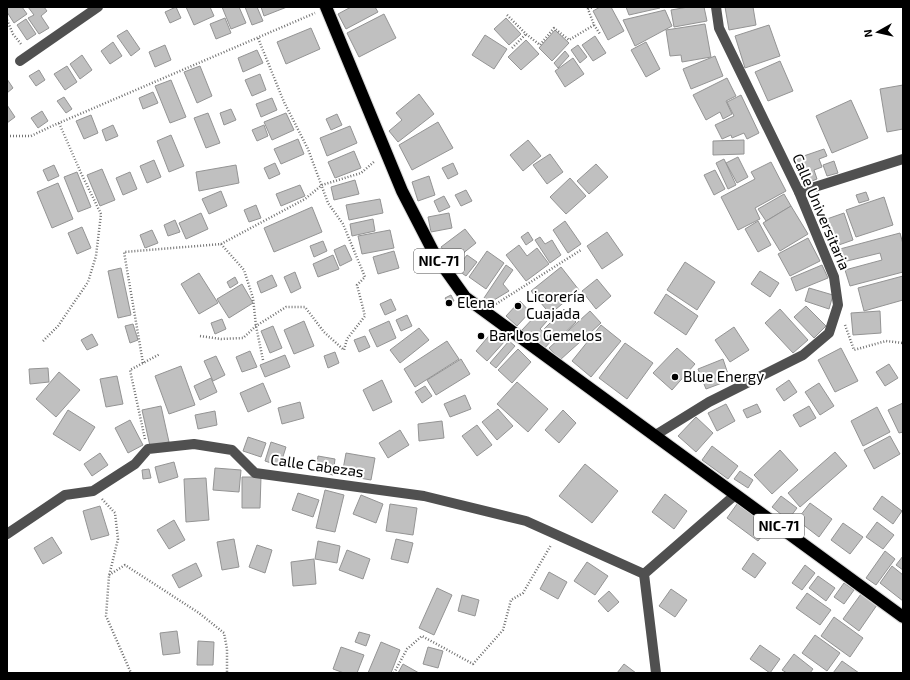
<svg xmlns="http://www.w3.org/2000/svg" width="910" height="680" font-family="'Exo 2',sans-serif">
<style>
.building{fill:#c0c0c0;stroke:#949494}
.lines{fill:none;stroke-linecap:round;stroke-linejoin:round}
.highway-casing{stroke:#dbdbdb;stroke-width:14}
.path{stroke:#727272;stroke-width:2.5;stroke-dasharray:1 2;stroke-linecap:butt}
.minor{stroke:#505050;stroke-width:10}
.highway{stroke:#000;stroke-width:12}
.poi-dot{fill:#000;stroke:#fff;stroke-width:1.5}
.labels{text-anchor:middle;stroke-width:4;stroke-linejoin:round;paint-order:stroke}
.shield{fill:#fff;stroke:#4c4c4c;stroke-width:1}
.shield-label{font-size:14px;font-weight:bold;fill:#000}
.street-label{font-size:15px;fill:#000;stroke:#fff}
.poi-label{font-size:15px;fill:#000;stroke:#fff;text-anchor:start}
</style>
<rect width="100%" height="100%" fill="#fff"/>
<g class="building">
<path d="M7 7H22L27 14 14 23 7 12Z"/>
<path d="M28 7H44L47 11 41 16 49 28 39 34 28 18 34 15Z"/>
<path d="M176 7 181 18 170 23 165 12Z"/>
<path d="M186 7H210L214 16 194 25Z"/>
<path d="M222 7H239L246 23 231 29Z"/>
<path d="M245 7H257L263 21 252 25Z"/>
<path d="M261 7H287L264 16Z"/>
<path d="M351 7H375L378 12 346 29 338 14Z"/>
<path d="M600 7H611L624 31 608 40 593 11Z"/>
<path d="M626 7H660V8L629 15Z"/>
<path d="M688 7H704L707 21 674 27 671 10Z"/>
<path d="M725 7H753L756 25 729 30Z"/>
<path d="M665 10 672 26 635 46 623 20Z"/>
<path d="M384 14 396 38 359 57 347 33Z"/>
<path d="M225 18 231 33 216 39 210 24Z"/>
<path d="M506 18 521 34 509 45 494 29Z"/>
<path d="M26 19 36 34 27 40 17 25Z"/>
<path d="M705 24 711 57 682 62 681 55 670 56 666 30Z"/>
<path d="M769 25 780 56 745 68 735 36Z"/>
<path d="M311 28 320 49 286 64 277 42Z"/>
<path d="M127 30 140 49 131 56 117 36Z"/>
<path d="M555 30 569 43 552 61 539 48Z"/>
<path d="M485 35 507 49 494 69 472 55Z"/>
<path d="M595 36 606 53 593 61 582 45Z"/>
<path d="M526 40 539 54 521 70 508 57Z"/>
<path d="M113 42 122 56 110 64 101 51Z"/>
<path d="M646 42 660 69 646 77 631 50Z"/>
<path d="M165 45 171 60 155 67 149 52Z"/>
<path d="M578 45 587 57 580 63 571 50Z"/>
<path d="M257 50 263 63 243 72 238 58Z"/>
<path d="M565 51 569 56 558 68 554 63Z"/>
<path d="M82 55 92 70 80 79 70 64Z"/>
<path d="M715 56 723 76 691 89 683 69Z"/>
<path d="M573 58 584 74 565 87 555 71Z"/>
<path d="M780 61 793 91 768 101 755 72Z"/>
<path d="M67 66 77 82 65 90 54 74Z"/>
<path d="M200 66 212 96 197 103 184 72Z"/>
<path d="M39 70 45 80 36 86 29 76Z"/>
<path d="M260 74 266 90 252 96 245 80Z"/>
<path d="M727 78 736 96 726 101 732 114 723 119 720 112 706 120 693 95Z"/>
<path d="M7 79 13 88 7 93Z"/>
<path d="M171 80 186 117 170 123 155 86Z"/>
<path d="M903 85V129L887 132 880 89Z"/>
<path d="M153 92 158 103 143 109 139 98Z"/>
<path d="M419 94 434 114 398 142 389 131 402 120 396 113Z"/>
<path d="M741 95 759 133 747 139 744 133 732 138 731 135 722 139 715 125 734 116 727 102Z"/>
<path d="M64 97 72 109 66 113 57 101Z"/>
<path d="M272 98 277 110 261 117 256 104Z"/>
<path d="M851 100 868 138 832 153 816 116Z"/>
<path d="M7 105 15 117 7 123Z"/>
<path d="M231 109 236 120 224 125 220 113Z"/>
<path d="M42 111 48 121 38 128 31 118Z"/>
<path d="M208 113 220 143 206 148 194 118Z"/>
<path d="M286 113 294 130 272 140 264 122Z"/>
<path d="M337 114 342 125 331 130 326 119Z"/>
<path d="M91 115 98 133 84 139 76 121Z"/>
<path d="M438 122 453 148 412 170 399 145Z"/>
<path d="M113 125 118 136 106 141 102 130Z"/>
<path d="M264 125 268 136 257 141 252 130Z"/>
<path d="M350 126 357 143 327 156 320 138Z"/>
<path d="M171 135 184 166 169 172 157 141Z"/>
<path d="M298 139 304 154 281 164 274 149Z"/>
<path d="M528 140 541 156 523 171 510 155Z"/>
<path d="M744 140V154L713 155V141Z"/>
<path d="M824 149 827 156 819 159 822 167 814 170 817 179 804 184 795 159Z"/>
<path d="M354 151 361 168 335 178 328 162Z"/>
<path d="M550 154 563 172 547 184 533 165Z"/>
<path d="M738 157 748 177 737 183 726 163Z"/>
<path d="M724 159 736 185 728 189 716 163Z"/>
<path d="M154 160 161 177 147 183 140 166Z"/>
<path d="M834 161 838 173 827 176 823 165Z"/>
<path d="M771 162 786 191 755 208 760 219 738 230 721 197 755 179 751 172Z"/>
<path d="M275 163 280 174 269 179 264 168Z"/>
<path d="M453 163 458 174 448 179 442 168Z"/>
<path d="M596 164 608 177 589 194 577 181Z"/>
<path d="M54 165 59 176 48 181 43 170Z"/>
<path d="M236 165 239 183 199 191 196 172Z"/>
<path d="M102 169 115 200 100 206 87 175Z"/>
<path d="M715 170 725 189 714 195 704 175Z"/>
<path d="M77 172 91 207 78 212 64 177Z"/>
<path d="M130 172 137 189 123 195 116 178Z"/>
<path d="M429 176 435 195 418 201 412 182Z"/>
<path d="M570 178 586 196 566 214 550 197Z"/>
<path d="M355 180 359 194 334 200 331 187Z"/>
<path d="M58 183 73 219 52 228 37 192Z"/>
<path d="M300 185 305 196 281 206 276 194Z"/>
<path d="M466 190 472 201 461 206 455 195Z"/>
<path d="M221 191 227 206 209 214 202 199Z"/>
<path d="M866 192 869 200 859 203 856 195Z"/>
<path d="M784 194 791 206 766 221 758 209Z"/>
<path d="M444 196 450 207 439 212 434 201Z"/>
<path d="M884 197 893 225 856 237 846 210Z"/>
<path d="M380 199 383 213 349 220 346 205Z"/>
<path d="M256 205 261 218 249 222 244 210Z"/>
<path d="M791 206 808 234 780 251 763 223Z"/>
<path d="M312 207 322 232 274 252 264 228Z"/>
<path d="M201 213 208 229 186 239 179 223Z"/>
<path d="M449 213 452 228 431 232 428 217Z"/>
<path d="M844 213 853 240 833 247 824 220Z"/>
<path d="M373 219 375 231 352 236 350 224Z"/>
<path d="M175 220 180 232 168 236 164 225Z"/>
<path d="M565 221 581 244 568 253 553 230Z"/>
<path d="M758 221 771 245 758 252 745 229Z"/>
<path d="M82 227 91 248 77 254 68 233Z"/>
<path d="M465 229 476 243 452 262 441 247Z"/>
<path d="M152 230 158 243 145 248 140 235Z"/>
<path d="M390 230 394 248 362 254 358 236Z"/>
<path d="M528 232 533 240 526 245 521 237Z"/>
<path d="M607 232 623 255 602 269 587 246Z"/>
<path d="M900 233 903 244V272L850 286 845 270 882 260 880 253 843 262 840 249Z"/>
<path d="M540 237 545 244 552 240 561 255 550 263 535 240Z"/>
<path d="M808 238 820 261 790 276 778 254Z"/>
<path d="M323 241 327 251 314 257 310 246Z"/>
<path d="M345 245 352 260 340 266 334 250Z"/>
<path d="M519 245 527 256 537 248 549 264 526 281 506 255Z"/>
<path d="M394 251 399 268 378 274 373 257Z"/>
<path d="M487 251 504 263 486 289 469 277Z"/>
<path d="M333 255 339 269 318 277 313 264Z"/>
<path d="M467 255 477 262 466 276 456 269Z"/>
<path d="M685 262 715 282 697 310 667 290Z"/>
<path d="M506 265 513 270 503 284 509 291 489 303 484 298Z"/>
<path d="M822 265 828 278 796 291 791 278Z"/>
<path d="M561 267 579 290 550 314 531 291Z"/>
<path d="M121 268 131 315 118 318 108 271Z"/>
<path d="M760 271 779 283 770 297 751 284Z"/>
<path d="M295 272 301 288 291 293 284 277Z"/>
<path d="M199 273 218 303 199 314 181 284Z"/>
<path d="M272 275 277 286 261 293 257 282Z"/>
<path d="M903 276V300L864 311 858 288Z"/>
<path d="M235 277 238 283 230 288 227 282Z"/>
<path d="M597 279 611 296 596 309 582 291Z"/>
<path d="M242 284 253 303 229 318 217 299Z"/>
<path d="M809 288 833 295 829 309 805 301Z"/>
<path d="M666 294 698 316 686 335 654 313Z"/>
<path d="M451 295 454 301 449 304 445 298Z"/>
<path d="M391 299 396 310 385 315 380 304Z"/>
<path d="M520 301 530 312 517 326 506 316Z"/>
<path d="M806 306 826 326 814 338 794 317Z"/>
<path d="M564 309 576 322 556 341 544 329Z"/>
<path d="M780 309 808 340 793 353 765 323Z"/>
<path d="M590 311 601 323 560 360 549 348Z"/>
<path d="M880 311 881 333 853 335 851 313Z"/>
<path d="M538 313 547 321 540 329 552 340 543 350 522 330Z"/>
<path d="M407 315 412 326 401 331 396 320Z"/>
<path d="M222 319 226 329 215 334 211 323Z"/>
<path d="M304 321 314 346 294 354 284 330Z"/>
<path d="M389 321 396 338 377 347 369 330Z"/>
<path d="M133 324 138 340 130 343 125 326Z"/>
<path d="M601 325 621 341 591 377 572 361Z"/>
<path d="M273 326 282 348 270 353 261 331Z"/>
<path d="M734 327 749 350 730 362 715 340Z"/>
<path d="M419 328 429 340 400 363 390 350Z"/>
<path d="M493 331 505 341 487 361 476 351Z"/>
<path d="M92 334 98 345 87 350 81 340Z"/>
<path d="M365 336 370 347 359 352 354 340Z"/>
<path d="M447 341 459 359 415 387 404 369Z"/>
<path d="M509 341 515 346 496 368 490 363Z"/>
<path d="M625 343 653 363 627 399 599 378Z"/>
<path d="M677 348 695 364 672 390 653 373Z"/>
<path d="M841 348 858 381 835 392 818 360Z"/>
<path d="M518 349 531 362 512 383 498 370Z"/>
<path d="M250 351 257 367 242 372 236 357Z"/>
<path d="M335 352 339 363 328 368 324 356Z"/>
<path d="M285 355 290 367 265 377 260 365Z"/>
<path d="M216 356 225 375 213 381 204 361Z"/>
<path d="M461 359 470 374 436 395 427 380Z"/>
<path d="M723 359 730 380 706 389 698 369Z"/>
<path d="M889 364 898 378 885 386 876 372Z"/>
<path d="M181 366 195 405 169 414 155 376Z"/>
<path d="M48 368 49 382 30 384 29 369Z"/>
<path d="M59 372 80 390 56 417 36 399Z"/>
<path d="M117 376 123 404 106 407 100 379Z"/>
<path d="M211 378 217 392 200 400 194 386Z"/>
<path d="M382 380 392 402 373 411 363 390Z"/>
<path d="M789 380 797 392 784 401 776 389Z"/>
<path d="M517 382 548 409 528 432 497 404Z"/>
<path d="M263 383 271 402 248 412 240 393Z"/>
<path d="M819 383 834 406 820 415 805 392Z"/>
<path d="M425 386 432 396 422 403 415 392Z"/>
<path d="M465 395 471 409 450 417 444 404Z"/>
<path d="M300 402 304 418 282 424 278 408Z"/>
<path d="M903 403V432L899 433 888 410Z"/>
<path d="M726 404 735 421 717 431 708 413Z"/>
<path d="M757 404 761 412 747 418 743 410Z"/>
<path d="M161 406 169 442 150 446 142 410Z"/>
<path d="M809 406 816 418 800 427 793 415Z"/>
<path d="M877 407 890 432 863 446 851 421Z"/>
<path d="M498 409 513 426 497 440 482 422Z"/>
<path d="M68 410 95 427 80 451 53 434Z"/>
<path d="M563 410 576 423 559 443 545 430Z"/>
<path d="M215 411 217 425 198 429 195 415Z"/>
<path d="M696 417 713 433 696 452 678 436Z"/>
<path d="M130 420 143 445 128 453 115 428Z"/>
<path d="M442 421 444 438 419 441 418 424Z"/>
<path d="M477 425 492 445 477 456 462 436Z"/>
<path d="M400 430 409 445 388 458 379 443Z"/>
<path d="M890 436 900 454 874 469 864 450Z"/>
<path d="M248 437 266 443 261 457 243 451Z"/>
<path d="M271 442 286 447 280 466 265 461Z"/>
<path d="M712 446 738 466 728 479 702 460Z"/>
<path d="M780 450 798 470 772 494 754 475Z"/>
<path d="M835 452 847 466 800 507 788 493Z"/>
<path d="M100 453 108 465 92 476 84 464Z"/>
<path d="M346 453 375 458 371 480 342 475Z"/>
<path d="M318 456 335 459 333 475 316 471Z"/>
<path d="M174 462 178 477 159 483 155 467Z"/>
<path d="M585 464 618 491 592 523 559 496Z"/>
<path d="M215 468 241 470 239 492 213 490Z"/>
<path d="M149 469 151 478 143 479 142 470Z"/>
<path d="M740 471 753 480 748 488 734 479Z"/>
<path d="M242 477H261L260 508H242Z"/>
<path d="M206 478 209 520 186 522 184 479Z"/>
<path d="M325 490 344 495 335 532 316 528Z"/>
<path d="M298 493 319 500 313 517 292 510Z"/>
<path d="M665 494 687 511 674 529 652 512Z"/>
<path d="M361 495 383 504 376 523 353 514Z"/>
<path d="M781 496 797 508 788 520 772 507Z"/>
<path d="M882 496 902 511 893 524 873 509Z"/>
<path d="M810 503 832 519 819 537 797 520Z"/>
<path d="M390 504 417 508 413 535 386 531Z"/>
<path d="M737 504 769 527 758 541 727 518Z"/>
<path d="M100 506 109 535 91 540 83 511Z"/>
<path d="M174 520 185 540 169 549 157 530Z"/>
<path d="M877 522 894 535 883 549 866 537Z"/>
<path d="M843 523 863 537 850 554 831 540Z"/>
<path d="M52 537 62 553 43 564 34 548Z"/>
<path d="M234 539 239 567 222 570 217 542Z"/>
<path d="M396 539 413 543 408 563 391 559Z"/>
<path d="M318 541 340 546 337 563 315 559Z"/>
<path d="M257 545 272 550 265 573 249 567Z"/>
<path d="M347 550 370 559 363 579 339 570Z"/>
<path d="M885 551 895 559 876 585 866 578Z"/>
<path d="M753 553 766 563 755 578 742 569Z"/>
<path d="M903 556V570L896 565Z"/>
<path d="M314 559 316 584 293 586 291 562Z"/>
<path d="M587 562 608 576 595 595 574 581Z"/>
<path d="M196 563 202 576 179 588 172 575Z"/>
<path d="M805 565 815 573 802 590 792 583Z"/>
<path d="M892 566 903 575V601L880 583Z"/>
<path d="M549 572 567 582 558 599 540 589Z"/>
<path d="M818 576 835 588 826 601 809 588Z"/>
<path d="M844 583 854 590 844 604 834 597Z"/>
<path d="M437 588 452 595 434 635 419 628Z"/>
<path d="M671 589 687 600 675 617 659 606Z"/>
<path d="M609 591 619 602 608 612 598 601Z"/>
<path d="M807 593 831 610 820 625 796 608Z"/>
<path d="M861 594 877 605 859 631 843 619Z"/>
<path d="M462 595 479 600 475 616 458 611Z"/>
<path d="M834 617 863 638 850 657 821 636Z"/>
<path d="M177 631 180 653 163 655 160 633Z"/>
<path d="M359 632 370 635 366 646 355 642Z"/>
<path d="M815 635 840 653 827 671 802 653Z"/>
<path d="M198 641 214 642 213 665H197Z"/>
<path d="M381 642 400 650 391 673H368Z"/>
<path d="M760 645 780 659 770 673 750 659Z"/>
<path d="M341 647 364 655 357 673H344L333 669Z"/>
<path d="M428 647 443 651 438 668 423 664Z"/>
<path d="M794 654 813 669 810 673H787L782 670Z"/>
<path d="M842 661 859 673H833Z"/>
<path d="M403 664 419 673H398Z"/>
<path d="M624 664 636 673H617Z"/>
</g>
<g class="lines">
<g class="highway-casing">
<path id="highway" d="M326 7 402 191 435 255 465 297 903 617"/>
</g>
<g class="path">
<path d="M507 15 526 34 540 45 554 28 569 40 594 25 588 9 593 7"/>
<path d="M7 20 13 34 21 44"/>
<path d="M594 25 600 34"/>
<path d="M512 48 526 34"/>
<path d="M7 136H31L52 126 315 13"/>
<path d="M221 244 305 199 322 185 361 173 375 161"/>
<path d="M496 304 581 250"/>
<path d="M845 325 854 350 886 341 903 343"/>
<path d="M200 336 221 339 243 338 256 326 286 307H305L324 332 344 350 347 339 365 316 357 285 365 277 343 224 328 203 308 149 284 102 258 38"/>
<path d="M43 341 58 326 88 282 96 256 101 214 81 173 59 123"/>
<path d="M143 363 124 252 221 244 244 270 253 298 256 326 263 360"/>
<path d="M145 439 130 370 160 354"/>
<path d="M102 499 115 513 118 539 109 576 106 616 131 673"/>
<path d="M109 575 125 565 199 613 224 633 227 649V673"/>
<path d="M394 673 407 649 422 636 473 664 503 630 511 600 523 593 551 545"/>
</g>
<g class="minor">
<path d="M20 61 98 7"/>
<path d="M799 192 903 159"/>
<path d="M654 436 709 402 803 355 829 333 838 305 834 277 799 192 719 28 716 7"/>
<path d="M7 534 65 495 93 491 135 464 148 449 194 444 232 450 255 473 424 496 526 521 644 574"/>
<path d="M656 673 644 574 735 495"/>
</g>
<use href="#highway" class="highway"/>
</g>
<g class="poi-dot">
<circle cx="449" cy="303" r="4"/>
<circle cx="518" cy="306" r="4"/>
<circle cx="481" cy="336" r="4"/>
<circle cx="675" cy="377" r="4"/>
</g>
<g class="labels">
<g class="shield">
<rect x="414" y="249" width="50" height="24" rx="3"/>
<rect x="754" y="514" width="50" height="24" rx="3"/>
</g>
<g class="shield-label">
<text x="439" y="266">NIC-71</text>
<text x="779" y="531">NIC-71</text>
</g>
<g class="street-label">
<text transform="translate(821 212) rotate(67)" y="5">Calle Universitaria</text>
<text transform="translate(317 466) rotate(8)" y="5">Calle Cabezas</text>
</g>
<g class="poi-label">
<text x="526" y="302">Licorería<tspan x="526" dy="17">Cuajada</tspan></text>
<text x="457" y="308">Elena</text>
<text x="489" y="341">Bar Los Gemelos</text>
<text x="683" y="382">Blue Energy</text>
</g>
</g>
<rect width="910" height="680" fill="none" stroke="#000000" stroke-width="16"/>
<g transform="translate(878 32) rotate(262)" stroke="#ffffff" stroke-width="3" paint-order="stroke">
<path d="M0-3L7 15L0 10L-7 15Z" fill="#000000"/>
<text y="-6" font-size="11" font-weight="bold" text-anchor="middle" fill="#000000">N</text>
</g>
</svg>
